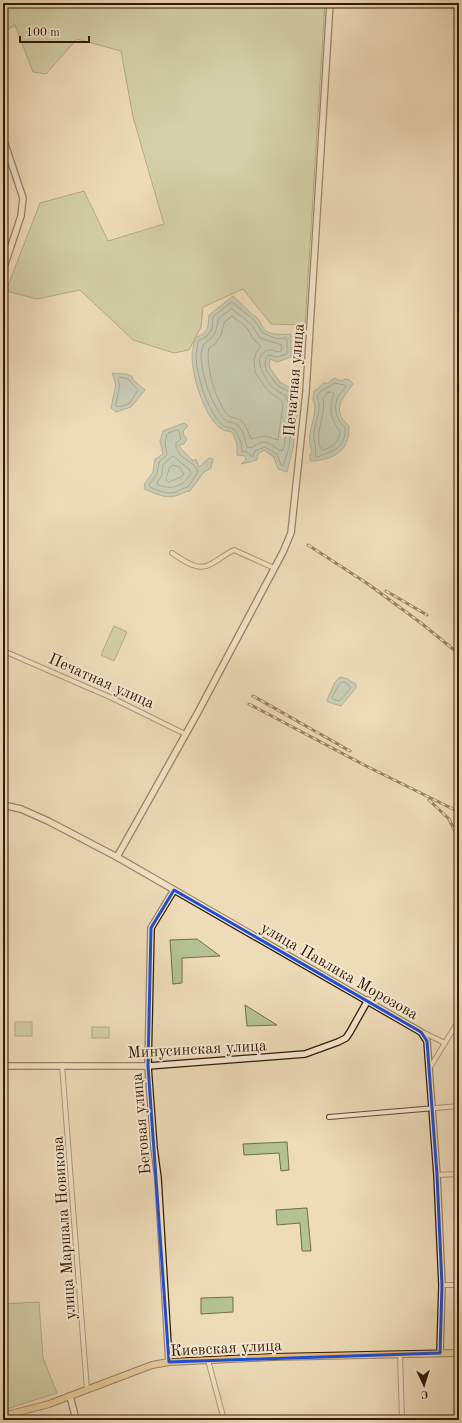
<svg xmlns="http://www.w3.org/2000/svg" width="462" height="1423" font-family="'Old Standard TT',serif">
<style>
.green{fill:#b3c294;stroke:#736d4a}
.water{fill:#99bbb2;stroke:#707a6b}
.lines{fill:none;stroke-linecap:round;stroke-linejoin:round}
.shore{stroke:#666a59;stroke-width:1}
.street-casing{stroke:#62492e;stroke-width:6}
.secondary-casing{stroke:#331800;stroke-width:8}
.primary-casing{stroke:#331800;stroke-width:8}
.street{stroke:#f4e8d2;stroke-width:4}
.secondary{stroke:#f4e8d2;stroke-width:5.5}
.primary{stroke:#e7be7c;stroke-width:6}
.rail-casing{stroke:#331800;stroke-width:3}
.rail{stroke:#f4e8d2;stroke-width:1.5;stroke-dasharray:4.5;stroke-linecap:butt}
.marked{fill:none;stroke:#1d4ed8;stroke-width:3;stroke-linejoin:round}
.labels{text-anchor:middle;stroke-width:4;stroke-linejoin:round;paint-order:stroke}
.street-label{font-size:16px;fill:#331800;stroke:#f4e8d2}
</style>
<rect width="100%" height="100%" fill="#eedcb9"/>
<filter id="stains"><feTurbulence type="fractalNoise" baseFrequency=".005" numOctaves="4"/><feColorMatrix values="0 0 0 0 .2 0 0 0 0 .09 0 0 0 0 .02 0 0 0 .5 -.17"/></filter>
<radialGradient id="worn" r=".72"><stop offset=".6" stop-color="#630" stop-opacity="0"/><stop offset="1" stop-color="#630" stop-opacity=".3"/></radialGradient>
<g class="green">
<path d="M3 3H325L305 325 271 324 243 289 203 307 201 327 189 350 174 353 133 340 80 290 37 299 6 291 40 203 84 191 108 241 164 224 133 117 121 51 77 39 46 74 33 72 15 25 3 32Z"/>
<path d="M114 626 127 632 114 661 101 655Z"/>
<path d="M197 939 220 956 182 958V983L173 984 170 940Z"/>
<path d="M245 1005 277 1025 247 1026Z"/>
<rect x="15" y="1022" width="17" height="14"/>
<rect x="92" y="1027" width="17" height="11"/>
<path d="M287 1142 289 1170 281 1171 279 1153 244 1155 243 1144Z"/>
<path d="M307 1208 311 1251H302L300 1223 277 1225 276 1210Z"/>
<path d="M233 1297V1312L201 1314V1298Z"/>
<path d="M39 1302 43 1358 57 1393 3 1410V1304Z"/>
</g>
<g class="water">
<path d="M233 296 253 315C261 318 260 325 265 330 272 336 283 334 291 334V357L277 362 270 359 269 364 270 368 280 382 294 390 298 404 293 448 287 472 278 469 274 457 264 450 258 454 257 460 241 464 246 460 245 456 237 455V444L232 432C228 431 224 431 220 428 204 416 192 376 192 356 192 350 194 344 195 338 208 332 208 329 209 315Z"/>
<path d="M112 373 126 374 132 376 133 380 145 390 131 407 116 412 111 408C112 405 112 401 113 398 116 385 117 386 112 373Z"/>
<path d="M334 378 342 381 345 379 350 380 353 384C342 399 331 410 349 426 350 452 333 460 310 461V455L312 451C305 436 315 422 315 406 315 404 313 402 313 400 313 397 314 394 314 391L319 388 323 383H328Z"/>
<path d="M184 423 188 426 184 430 183 434 187 439 184 444 179 445C183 453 188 454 193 461L196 459 199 467 209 458 213 459 211 468 203 473 190 491C183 492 181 495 175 496 165 499 154 493 144 489L145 483 153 472 154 464 155 459 163 454 160 441 163 431Z"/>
<path d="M340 677 348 679 350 681 356 684V688L341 706 328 702 327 700 335 682Z"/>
</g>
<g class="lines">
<g class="shore">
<path d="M232 302 254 320 263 333 276 339 285 338 287 340V354L277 357 269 355 266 358 265 363 266 370 277 385 291 393 294 405 289 448 283 466 281 465 277 454 265 447 255 451 252 457 247 452 242 451 241 442 235 430C231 427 226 428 221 424 207 409 197 377 196 357 196 352 198 346 198 341L207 336 212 329 213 317Z"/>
<path d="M232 309 251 324 260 338 282 345 281 351C276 353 271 348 266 351 251 359 266 379 272 387 276 391 282 393 286 396L289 405 284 447 282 451C267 445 268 436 251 448L247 447C245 440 243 428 236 424 233 422 228 423 225 420 212 407 202 375 201 357 201 353 202 349 203 345 215 335 216 335 218 319Z"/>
<path d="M232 316 247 328 253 339 261 346 256 353 254 360 255 372 268 391 281 400 283 405 278 440 265 436 251 439C248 432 246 422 238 419 235 417 232 418 229 416 216 404 205 364 209 348L215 344 221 335 224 323Z"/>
<path d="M120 377 128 379 138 390 129 404 118 407 116 406C116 396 122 389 118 379Z"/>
<path d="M335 383 344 385 346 386C343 391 338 395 337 399 333 410 338 421 345 428 346 443 338 450 325 454 322 455 320 457 316 457L315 455C317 448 313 440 314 433 314 424 320 414 319 405 319 401 316 397 319 393 324 388 330 387 335 383Z"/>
<path d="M332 392 334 394C328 406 331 421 340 431 340 442 332 448 322 450 312 437 327 415 323 399L327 393Z"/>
<path d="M177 430 179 431 181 439 176 443V447L180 455 194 465 198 472 188 487C183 488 180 490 176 492 167 495 157 490 150 487L149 485 157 474 159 462 167 455 165 442 167 434Z"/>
<path d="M173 456 190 470 191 474C182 487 173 490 158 485L157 483 162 475 163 465Z"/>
<path d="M173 465 179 467 184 474 181 477 169 482 166 480 169 469Z"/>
<path d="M342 682H345L351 688 339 701 333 699 332 697 339 685Z"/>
</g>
<g class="street-casing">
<g id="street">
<path d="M172 553C183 560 196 571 209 565 218 561 225 554 234 550L274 568"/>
<path d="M6 652 112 698 185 734"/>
<path d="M422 1032 445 1043"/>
<path d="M62 1065 87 1390"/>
<path d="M429 1069 459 1020"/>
<path d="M329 1117 459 1106"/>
<path d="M437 1175 459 1174"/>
<path d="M442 1285H459"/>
<path d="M400 1354 402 1420"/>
<path d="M208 1360 224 1420"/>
</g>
</g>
<g class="secondary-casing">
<g id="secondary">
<path d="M3 138 23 198 21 216 3 270"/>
<path d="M3 805 21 809 48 821 117 857 421 1032 427 1041 437 1175 442 1285 440 1353"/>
<path d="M117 857 197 714 283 552 291 533 306 392 330 3"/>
<path d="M3 1066H148L305 1054 338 1042 346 1038 350 1032 368 1000"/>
<path d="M169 1362 158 1178 154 1148 148 1066 151 928 174 890"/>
<path d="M70 1396 76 1420"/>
</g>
</g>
<g class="primary-casing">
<path id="primary" d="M3 1416 49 1404 152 1365 169 1362 273 1357 459 1353"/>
</g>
<use href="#street" class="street"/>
<use href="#secondary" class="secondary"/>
<use href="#primary" class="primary"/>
<g class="rail-casing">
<g id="rail">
<path d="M308 545 368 584 421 623 459 654"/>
<path d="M386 591 427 615"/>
<path d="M253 696 350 751"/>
<path d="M249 704 368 767 459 812"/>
<path d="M429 800 449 819 459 840"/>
</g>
</g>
<use href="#rail" class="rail"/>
</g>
<path d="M0 0H462V1423H0ZM174 890 421 1032 427 1041 437 1175 442 1285 440 1353 169 1362 148 1066 151 928Z" fill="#eedcb9" fill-opacity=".55" fill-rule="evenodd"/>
<path class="marked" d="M174 890 421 1032 427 1041 437 1175 442 1285 440 1353 169 1362 148 1066 151 928Z"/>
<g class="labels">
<g class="street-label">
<text transform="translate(293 380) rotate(-85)" y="6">Печатная улица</text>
<text transform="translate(102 680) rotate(24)" y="6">Печатная улица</text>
<text transform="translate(340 970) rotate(30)" y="6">улица Павлика Морозова</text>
<text transform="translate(197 1048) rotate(-3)" y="6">Минусинская улица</text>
<text transform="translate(140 1124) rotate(-95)" y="6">Беговая улица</text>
<text transform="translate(63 1228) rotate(-94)" y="6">улица Маршала Новикова</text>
<text transform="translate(226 1347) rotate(-3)" y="6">Киевская улица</text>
</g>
</g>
<rect width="462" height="1423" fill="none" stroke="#eedcb9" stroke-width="16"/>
<rect x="4" y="4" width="454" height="1415" fill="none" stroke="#331800" stroke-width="2"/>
<rect x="8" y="8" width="446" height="1407" fill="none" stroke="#331800"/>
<g transform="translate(424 1385) rotate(176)" stroke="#f4e8d2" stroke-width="3" paint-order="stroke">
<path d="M0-3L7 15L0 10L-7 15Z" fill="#331800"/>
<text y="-6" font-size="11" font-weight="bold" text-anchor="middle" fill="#331800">С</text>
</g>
<path d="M20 36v6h69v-6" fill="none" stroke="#331800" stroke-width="2"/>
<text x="26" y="36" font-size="12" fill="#331800" stroke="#f4e8d2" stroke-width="3" paint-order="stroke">100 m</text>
<rect width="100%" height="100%" filter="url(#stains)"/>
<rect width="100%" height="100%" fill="url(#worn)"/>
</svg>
